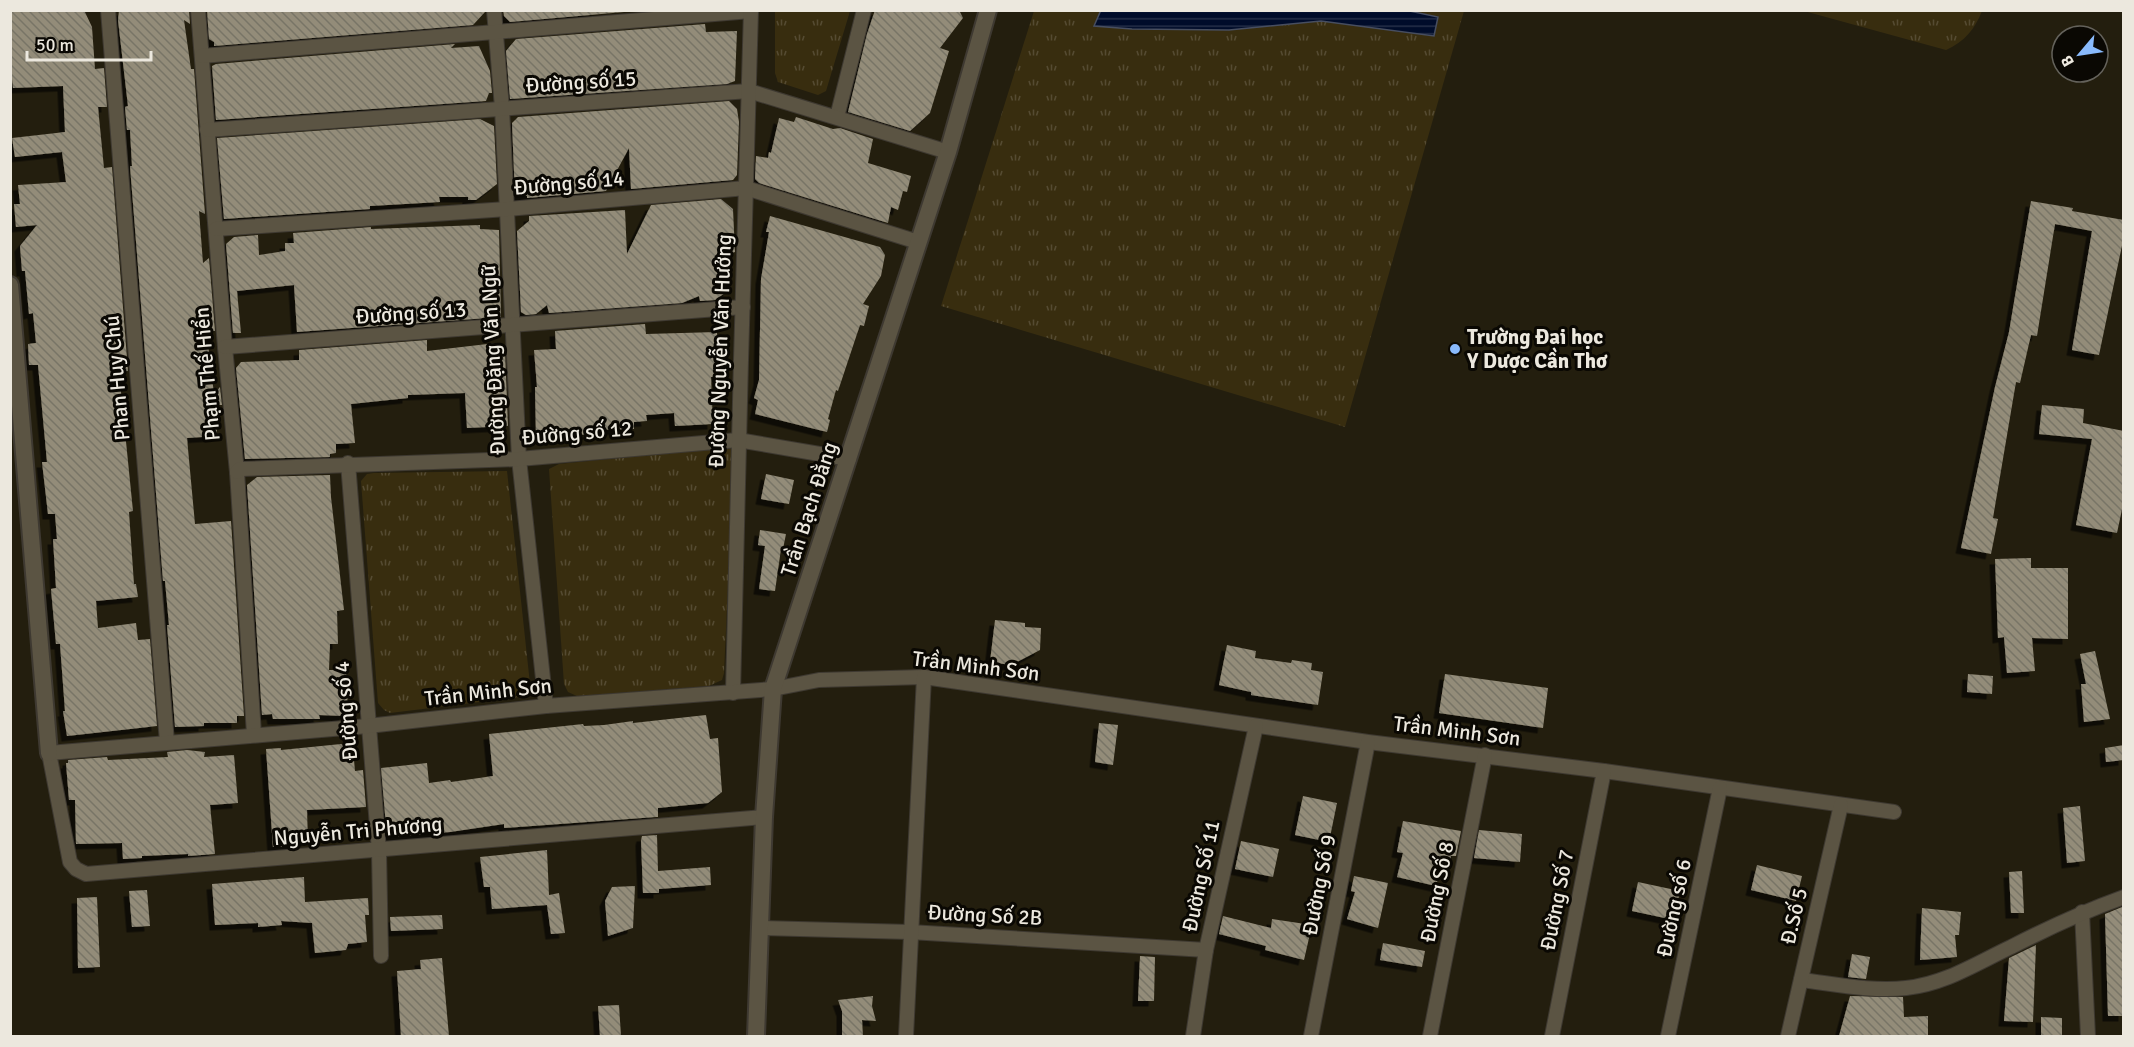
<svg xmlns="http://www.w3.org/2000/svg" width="2134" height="1047" font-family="Signika,sans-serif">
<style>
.grass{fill:url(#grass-tufts)}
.water{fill:url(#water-rules);stroke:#474e60;stroke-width:1.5}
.building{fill:url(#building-back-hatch);filter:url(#shadow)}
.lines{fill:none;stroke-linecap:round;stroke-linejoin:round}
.minor-casing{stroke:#3e3931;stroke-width:16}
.tertiary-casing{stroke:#3e3931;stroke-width:20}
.minor{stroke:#5b5443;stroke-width:14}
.tertiary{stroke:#5b5443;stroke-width:16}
.poi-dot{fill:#89bafc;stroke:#0a0803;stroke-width:2}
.labels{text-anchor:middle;stroke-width:6;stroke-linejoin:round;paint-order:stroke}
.street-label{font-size:21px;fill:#ece8de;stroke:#0a0803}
.poi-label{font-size:21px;font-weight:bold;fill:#ece8de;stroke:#0a0803;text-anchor:start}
</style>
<defs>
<pattern id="grass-tufts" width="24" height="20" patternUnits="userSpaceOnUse" patternTransform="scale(1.5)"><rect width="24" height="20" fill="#382d0f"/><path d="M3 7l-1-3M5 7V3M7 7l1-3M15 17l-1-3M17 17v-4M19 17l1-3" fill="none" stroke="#554b32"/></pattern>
<pattern id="water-rules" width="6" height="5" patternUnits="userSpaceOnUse" patternTransform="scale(1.5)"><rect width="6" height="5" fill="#000c2a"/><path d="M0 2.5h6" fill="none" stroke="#252f48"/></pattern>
<pattern id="building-back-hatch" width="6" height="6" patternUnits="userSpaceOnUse" patternTransform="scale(1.5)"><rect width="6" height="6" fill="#938c79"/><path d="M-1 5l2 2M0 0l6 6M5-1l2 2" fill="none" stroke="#787466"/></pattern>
<filter id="shadow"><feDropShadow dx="-5.5" dy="5.5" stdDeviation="0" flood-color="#0009"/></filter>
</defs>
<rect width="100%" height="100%" fill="#231e0e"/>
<g class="grass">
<path d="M775 11H850L826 91 818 95 778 82 775 73Z"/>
<path d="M1034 11H1464L1345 427 941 306Z"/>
<path d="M1804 11H1982C1975 29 1964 42 1946 50Z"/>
<path d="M725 445 734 451 724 673 722 680 709 686 577 696 568 692 564 684 549 469 559 464 720 448Z"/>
<path d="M507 471 530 684 528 696 390 713 384 710 378 703 361 481 367 474 374 473Z"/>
</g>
<path class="water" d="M1101 10H1405L1438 17 1434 36 1321 21 1229 30 1132 29 1094 26Z"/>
<g class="building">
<path d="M10 10H84L92 27 95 69 104 68 107 107H98L104 168 112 167 128 371 119 372 133 511 129 512 134 584H136L138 597 96 601 98 628 136 623 138 640 150 639 157 726 67 736 63 711H65L60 644H56L51 589 56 588 53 539H57L55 514H48L42 462H47L38 365H29L28 344 36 343 33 313 29 314 25 271H22L20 246 37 225 16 227 14 204H20L18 185 66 182 62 152 15 157 12 138 65 132 63 86 13 88 10 61Z"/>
<path d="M119 10H189L190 24 184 20 191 69H194L205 214 199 211 203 263 209 258 215 331H208V344L214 394 220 387 222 405H216L217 436 187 438 195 524 231 521 244 716H237V723H204V726L175 727 167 625H169L165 581H163L130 166H132L130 130H127L125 107 128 106 118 20Z"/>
<path d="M207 10H485V12L473 25 214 46V42L209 39Z"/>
<path d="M503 10H647L510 22 504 16Z"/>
<path d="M875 10H959L963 18 940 48 949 51 930 113 910 131 848 112 867 34Z"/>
<path d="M705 24 706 32 737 31 735 81 727 84 510 99 506 51 516 39Z"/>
<path d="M455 44 451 48 479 46 490 71 492 93H489L486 101 216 120 212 66 216 64Z"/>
<path d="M729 101 737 109 739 122 737 175 733 180 631 189 629 148 606 191 527 198V196H515L512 123 518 117Z"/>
<path d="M796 117 833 129 840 128 873 139 868 163 911 176 907 192 903 191 898 210 891 207 888 223 759 183 755 179 756 156 768 158 769 152 771 153 779 118 794 122Z"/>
<path d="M480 119 494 126 497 184 476 200H468V197H439L440 202 370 206V209L224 219 217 138Z"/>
<path d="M721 199 733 209 735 252 729 254V290L715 300 700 301 699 296 682 303 549 313 547 305 536 314 526 315 521 312 517 231 529 221V216L625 210 627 254 651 205Z"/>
<path d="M2031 201 2073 208 2072 211 2124 220V236L2099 355 2072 350 2092 231 2055 224 2037 336 2031 335 2020 383 2016 382 1993 518 1998 519 1991 554 1961 548 1995 387 2009 332Z"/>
<path d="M770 216 880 247 885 255 881 276 863 304 869 306 864 326 860 325 838 391 836 390 828 419 830 420 827 432 755 414 758 400 754 398 759 380 761 279 769 232H766Z"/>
<path d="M480 225V229L499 230 501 317 297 332 294 285 237 291 241 333H233L226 244 234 237 258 235 259 255 285 251V243H294L293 233 371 227V229Z"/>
<path d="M645 324 646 334 717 332 719 377H711L713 424 675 426 674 413 646 415 647 421 634 422V429L588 430 589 434 536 438 535 387H537L534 350 556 349 555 331Z"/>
<path d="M427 340V351L496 343 505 351 508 426 467 428 465 393 408 395V398L351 404 355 443 336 444V453L330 454V457L245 459 236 368 241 362 299 360V350Z"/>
<path d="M2042 405 2084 409 2083 423 2124 431V500L2117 533 2076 525 2092 439 2039 434Z"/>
<path d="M766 474 794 480 789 504 761 499Z"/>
<path d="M330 475 331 497 344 610 337 611 338 644H330L329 670H346L348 710 344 716 319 715 320 719H273L272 714 262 715 247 485 257 477Z"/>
<path d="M760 530 786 534 783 549H781L775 591 759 589 765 546 758 545Z"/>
<path d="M2031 558V568H2068V639L2032 638 2035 671 2007 673 2004 637 1998 638 1995 559Z"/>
<path d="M995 620 1025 623V627L1041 628 1040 650 1011 665 990 662Z"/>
<path d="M1227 645 1256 651 1255 658 1291 663 1292 660 1312 663 1311 670 1323 672 1318 705 1251 695V692L1219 685Z"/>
<path d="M2095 651 2110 719 2084 722 2081 684H2086L2080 654Z"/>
<path d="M1445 674 1548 688 1543 728 1439 713Z"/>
<path d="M1968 674 1993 676 1992 694 1967 692Z"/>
<path d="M706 715 710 739 718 738 722 792 708 803 658 808V817H656L504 828V824L450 832 387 837 381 768 427 763 429 783 450 780 451 782 493 776 489 734 583 724 584 726 604 725 633 721V723Z"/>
<path d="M1099 723 1118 725 1113 765 1095 762Z"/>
<path d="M341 744 353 749 355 771 363 770 366 807 307 810 308 840 295 846 273 847 266 749 281 748V750Z"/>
<path d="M2124 745V760L2106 762 2105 748Z"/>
<path d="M187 750 205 752 204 757 234 755 238 803 210 805 215 854 188 856V854L142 856V858L123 859 122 843 76 844 75 800H69L66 763H68V760L107 757 108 760 168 757 167 752Z"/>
<path d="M1303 796 1337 803 1329 842 1295 835Z"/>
<path d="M2080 806 2085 861 2067 863 2063 808Z"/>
<path d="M1403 821 1461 831 1456 856H1451L1450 861 1443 860 1436 886 1397 877 1403 853 1397 852Z"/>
<path d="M1479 830 1522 834 1520 862 1474 858Z"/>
<path d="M657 835 658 871 710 867 711 885 659 889V893H643L641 840 642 836Z"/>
<path d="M1241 841 1279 849 1273 877 1235 869Z"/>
<path d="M547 850 549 895 559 893 565 933 551 934 547 905 492 909 490 887H484L480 857Z"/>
<path d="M1757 865 1802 876 1796 901 1751 890Z"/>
<path d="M2022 871 2024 913H2011L2009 872Z"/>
<path d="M1354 876 1388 883 1378 928 1347 919 1355 892 1351 891Z"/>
<path d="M304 877 305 902 368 898 369 915H365L367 942 348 944 346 950 315 953 312 923 281 921 282 925 258 927V923L215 925 212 884Z"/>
<path d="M1638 882 1680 891 1674 920 1632 911Z"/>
<path d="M635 886 633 928 608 936 605 901 612 887Z"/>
<path d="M147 890 150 926 132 927 129 891Z"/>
<path d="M97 897 100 967 78 968 77 898Z"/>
<path d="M2122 907H2124V1016H2108L2105 914Z"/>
<path d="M1922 908 1961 912 1959 935H1955L1957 957 1920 960Z"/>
<path d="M442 915 443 929 391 931 390 917Z"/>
<path d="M1223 916 1271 928 1272 919 1312 925 1304 960 1265 950 1266 946 1219 934Z"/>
<path d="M1383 943 1425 951 1422 967 1380 960Z"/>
<path d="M2036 945 2033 1022 2004 1021 2009 958Z"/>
<path d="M1852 954 1870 957 1866 979 1848 977Z"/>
<path d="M1140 956 1155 957 1154 1001H1138Z"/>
<path d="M442 958 449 1036H401L397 971 421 969 420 960Z"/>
<path d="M873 996 872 1006 876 1021 862 1020 863 1036H842V1011L838 1000Z"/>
<path d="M1850 996 1903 997 1904 1017 1928 1016V1036H1839Z"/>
<path d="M619 1005 621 1036H600L598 1006Z"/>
<path d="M2041 1017 2062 1018V1036H2041Z"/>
</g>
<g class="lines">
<g class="minor-casing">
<g id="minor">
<path d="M108 10 167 742"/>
<path d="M198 10 225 347 237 472 254 734"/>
<path d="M494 10 502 108 519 459 546 706"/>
<path d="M202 56 751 11"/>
<path d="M837 117 864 10"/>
<path d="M207 130 749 91 948 152"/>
<path d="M216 229 507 209 746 188 918 242"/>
<path d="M225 347 743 307"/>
<path d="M348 463 379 851 381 956"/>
<path d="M237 472 240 469 519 459 738 440 849 459"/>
<path d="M733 693C737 465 745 238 751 10"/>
<path d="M764 817 86 874 76 869 70 862 49 753 368 726 546 706 773 689 819 680 924 677 1368 742 1604 771 1894 812"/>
<path d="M2082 912 2088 1036"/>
<path d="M761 928 910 932 1206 950"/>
<path d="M1801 980C1835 984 1872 992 1906 988 1945 984 1977 963 2011 947 2048 928 2085 911 2124 897"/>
<path d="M906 1036 924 677"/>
<path d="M1193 1036 1206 950 1256 726"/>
<path d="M1311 1036 1368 742"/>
<path d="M1430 1036 1485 755"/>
<path d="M1552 1036 1604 771"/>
<path d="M1668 1036 1720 788"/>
<path d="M1788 1036 1841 805"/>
</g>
</g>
<g class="tertiary-casing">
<g id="tertiary">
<path d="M10 285 49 753"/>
<path d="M756 1036 764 817 773 689 948 152 988 10"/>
</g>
</g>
<use href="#minor" class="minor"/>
<use href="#tertiary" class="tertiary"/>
</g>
<circle class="poi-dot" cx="1455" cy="349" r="6"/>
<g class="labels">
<g class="street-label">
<text transform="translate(581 82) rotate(-4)" y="7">Đường số 15</text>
<text transform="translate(569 183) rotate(-5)" y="7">Đường số 14</text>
<text transform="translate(411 313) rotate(-4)" y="7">Đường số 13</text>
<text transform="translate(720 351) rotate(-88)" y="7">Đường Nguyễn Văn Hưởng</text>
<text transform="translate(493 360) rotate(-93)" y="7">Đường Đặng Văn Ngữ</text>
<text transform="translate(207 374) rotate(-95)" y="7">Phạm Thế Hiển</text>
<text transform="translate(117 378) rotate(-95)" y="7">Phan Huy Chú</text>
<text transform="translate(577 433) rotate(-5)" y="7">Đường số 12</text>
<text transform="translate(809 509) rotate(-72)" y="7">Trần Bạch Đằng</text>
<text transform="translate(976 666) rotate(7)" y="7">Trần Minh Sơn</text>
<text transform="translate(488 692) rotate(-6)" y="7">Trần Minh Sơn</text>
<text transform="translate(346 711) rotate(-95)" y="7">Đường số 4</text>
<text transform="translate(1457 731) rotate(7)" y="7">Trần Minh Sơn</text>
<text transform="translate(358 831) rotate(-5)" y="7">Nguyễn Tri Phương</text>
<text transform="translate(1201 876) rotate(-78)" y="7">Đường Số 11</text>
<text transform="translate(1319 885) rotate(-79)" y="7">Đường Số 9</text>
<text transform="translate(1437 892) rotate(-79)" y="7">Đường Số 8</text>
<text transform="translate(1557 900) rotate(-79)" y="7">Đường Số 7</text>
<text transform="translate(1674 908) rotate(-78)" y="7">Đường số 6</text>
<text transform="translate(985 915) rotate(3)" y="7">Đường Số 2B</text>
<text transform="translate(1794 916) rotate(-77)" y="7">Đ.Số 5</text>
</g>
<g class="poi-label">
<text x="1467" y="344">Trường Đại học<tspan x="1467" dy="24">Y Dược Cần Thơ</tspan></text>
</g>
</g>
<rect width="2134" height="1047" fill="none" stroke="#ece8de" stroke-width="24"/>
<g transform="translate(2080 54) rotate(241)"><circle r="28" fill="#0a0803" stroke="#64625b" stroke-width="1.5"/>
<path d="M0-4.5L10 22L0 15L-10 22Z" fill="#89bafc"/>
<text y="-9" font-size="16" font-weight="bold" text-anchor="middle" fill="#ece8de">B</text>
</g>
<path d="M27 51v9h124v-9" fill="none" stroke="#ece8de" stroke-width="3"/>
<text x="36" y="51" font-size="18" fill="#ece8de" stroke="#0a0803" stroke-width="4.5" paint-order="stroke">50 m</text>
</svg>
